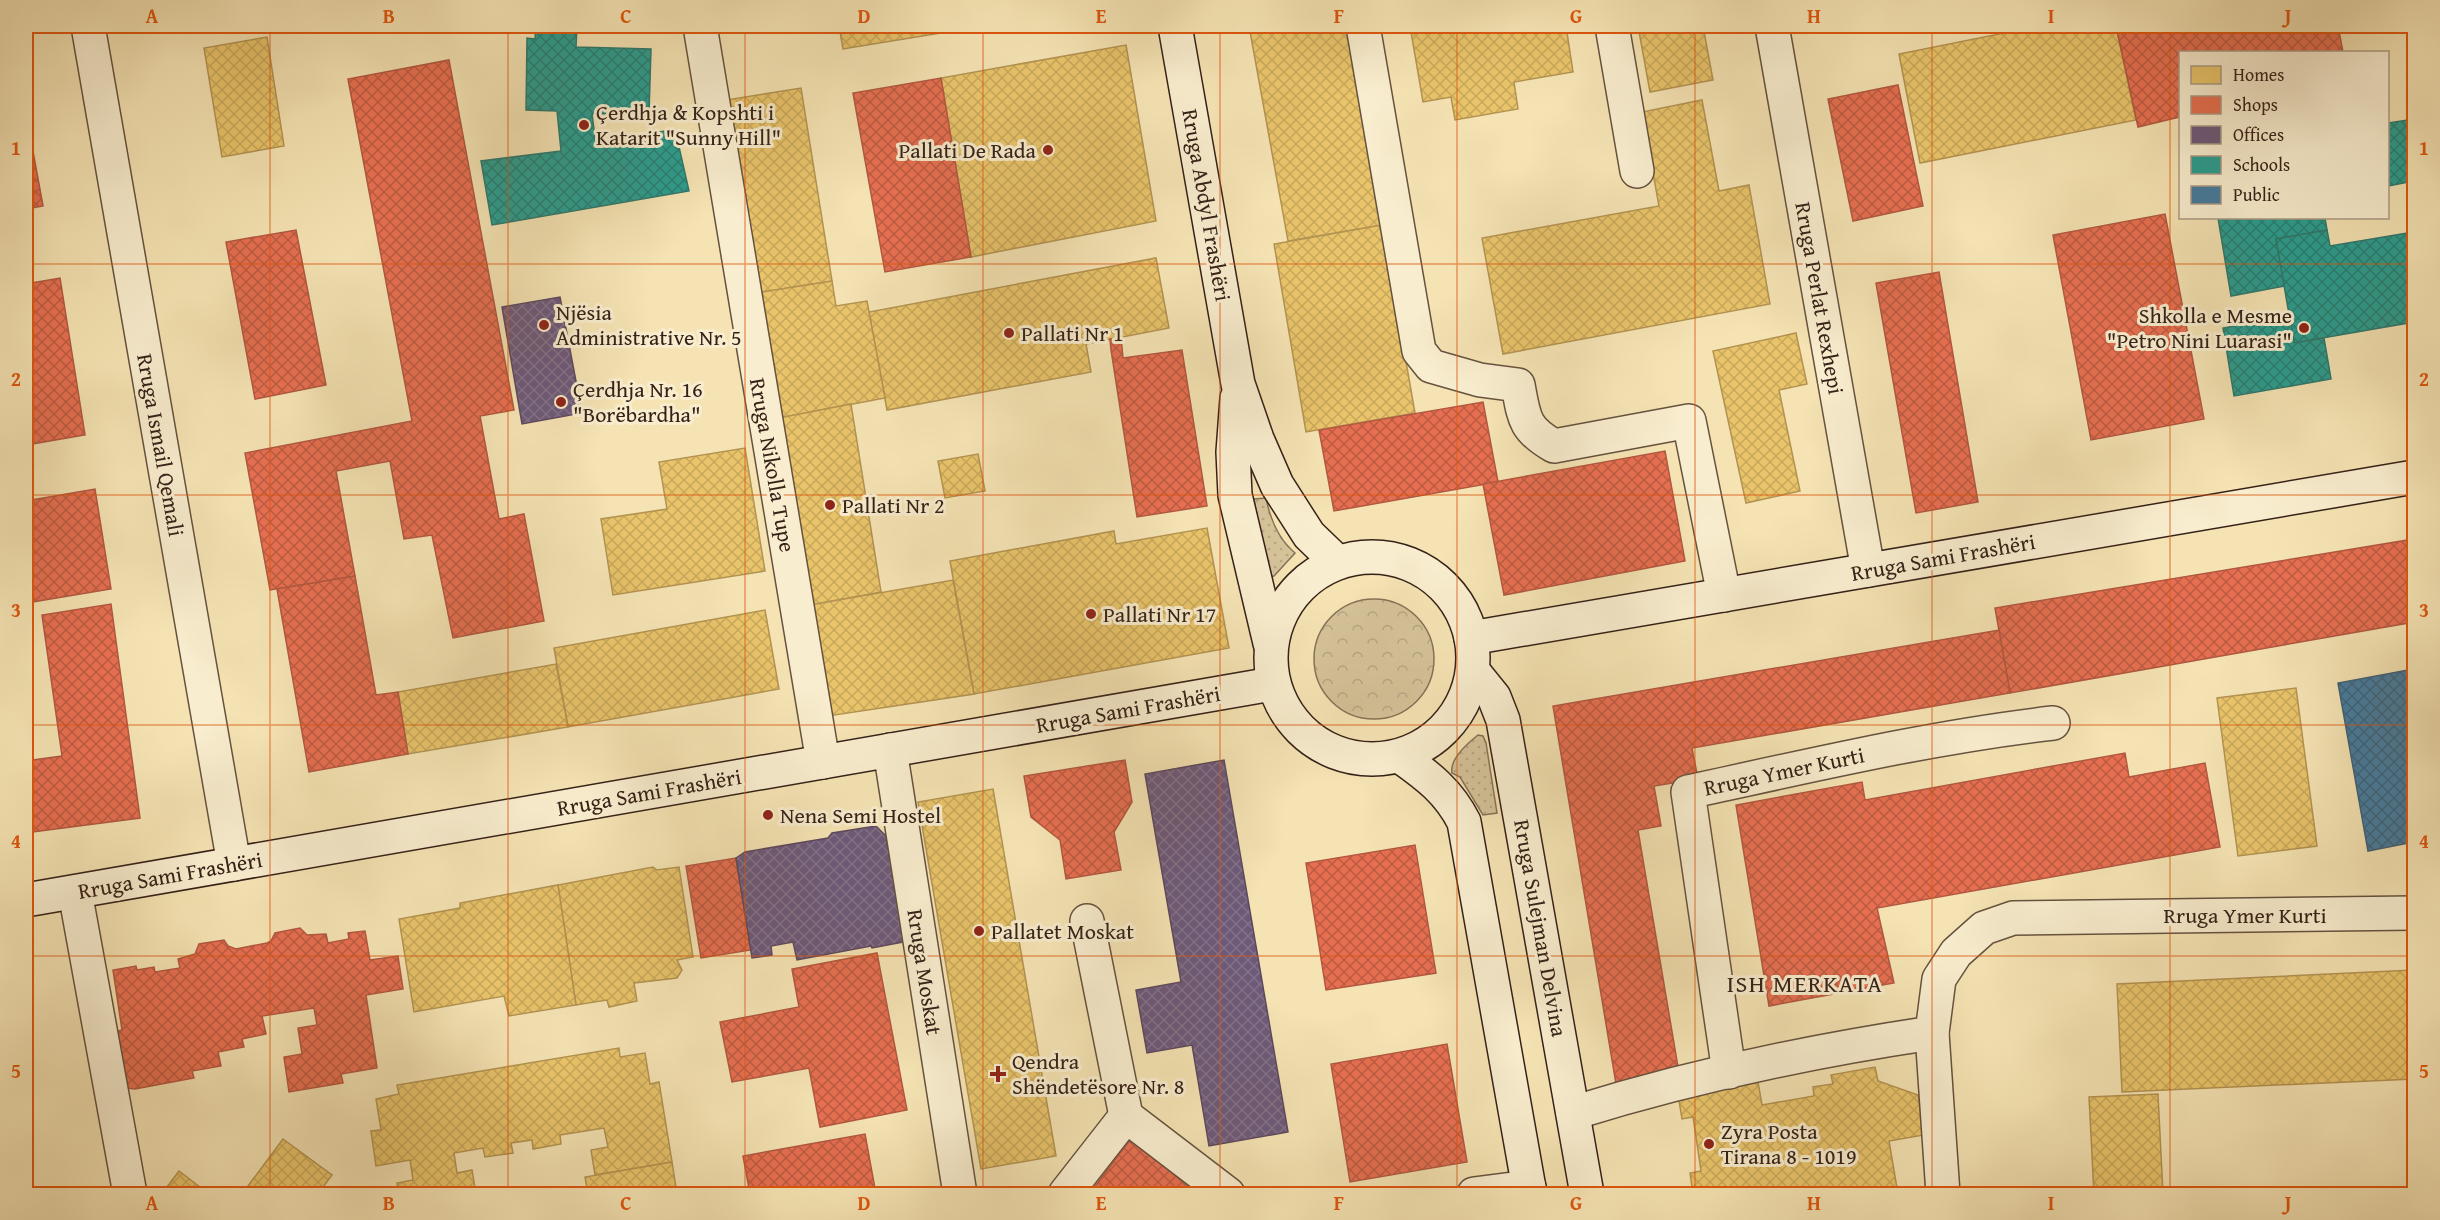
<svg xmlns="http://www.w3.org/2000/svg" width="2440" height="1220" font-family="'Gentium Book Plus',serif">
<style>
.grass{fill:url(#grass-dots);stroke:#867258;stroke-width:1.5}
.forest{fill:url(#forest-crowns);stroke:#867258;stroke-width:1.5}
.homes{fill:url(#homes-cross-hatch);stroke:#b39351;stroke-width:1.5}
.shops{fill:url(#shops-cross-hatch);stroke:#b25840;stroke-width:1.5}
.offices{fill:url(#offices-cross-hatch);stroke:#5c485d;stroke-width:1.5}
.schools{fill:url(#schools-cross-hatch);stroke:#2e786b;stroke-width:1.5}
.public{fill:url(#public-cross-hatch);stroke:#406075;stroke-width:1.5}
.lines{fill:none;stroke-linecap:round;stroke-linejoin:round}
.minor-casing{stroke:#66523f;stroke-width:36}
.tertiary-casing{stroke:#66523f;stroke-width:36}
.secondary-casing{stroke:#362118;stroke-width:36}
.minor{stroke:#f8edce;stroke-width:33}
.tertiary{stroke:#f8edce;stroke-width:33}
.secondary{stroke:#f8edce;stroke-width:33}
.grid{fill:none;stroke:#df560d;stroke-width:1.5;stroke-opacity:0.55}
.poi-dot{fill:#8f2418;stroke:#f8edce;stroke-width:2}
.labels{text-anchor:middle;stroke-width:6;stroke-linejoin:round;paint-order:stroke}
.poi-label{font-size:22px;fill:#362118;stroke:#f8edce;text-anchor:start}
.street-label{font-size:22px;fill:#362118;stroke:#f8edce}
.neighbourhood-label{font-size:24px;letter-spacing:1.5px;fill:#362118;stroke:#f8edce}
.neatline{fill:none;stroke:#df560d;stroke-width:2}
.grid-label{font-size:20px;text-anchor:middle;font-weight:bold;fill:#df560d}
</style>
<defs>
<pattern id="grass-dots" width="8" height="8" patternUnits="userSpaceOnUse" patternTransform="scale(1.5)"><rect width="8" height="8" fill="#d5c299"/><path d="M2 2h.1M6 6h.1" fill="none" stroke="#b7a683" stroke-width="1.8" stroke-linecap="round"/></pattern>
<pattern id="forest-crowns" width="20" height="18" patternUnits="userSpaceOnUse" patternTransform="scale(1.5)"><rect width="20" height="18" fill="#d5c299"/><path d="M2 6a3 3 0 1 1 6 0M12 15a3 3 0 1 1 6 0" fill="none" stroke="#b7a683"/></pattern>
<pattern id="homes-cross-hatch" width="8" height="8" patternUnits="userSpaceOnUse" patternTransform="scale(1.5)"><rect width="8" height="8" fill="#e9c46a"/><path d="M0 0l8 8M0 8l8-8" fill="none" stroke="#c8a85b"/></pattern>
<pattern id="shops-cross-hatch" width="8" height="8" patternUnits="userSpaceOnUse" patternTransform="scale(1.5)"><rect width="8" height="8" fill="#e76f51"/><path d="M0 0l8 8M0 8l8-8" fill="none" stroke="#bc5b42"/></pattern>
<pattern id="offices-cross-hatch" width="8" height="8" patternUnits="userSpaceOnUse" patternTransform="scale(1.5)"><rect width="8" height="8" fill="#6d597a"/><path d="M0 0l8 8M0 8l8-8" fill="none" stroke="#82728a"/></pattern>
<pattern id="schools-cross-hatch" width="8" height="8" patternUnits="userSpaceOnUse" patternTransform="scale(1.5)"><rect width="8" height="8" fill="#2a9d8f"/><path d="M0 0l8 8M0 8l8-8" fill="none" stroke="#258074"/></pattern>
<pattern id="public-cross-hatch" width="8" height="8" patternUnits="userSpaceOnUse" patternTransform="scale(1.5)"><rect width="8" height="8" fill="#457b9d"/><path d="M0 0l8 8M0 8l8-8" fill="none" stroke="#3a647f"/></pattern>
</defs>
<rect width="100%" height="100%" fill="#f5e3b3"/>
<filter id="stains"><feTurbulence type="fractalNoise" baseFrequency=".00333" numOctaves="4"/><feColorMatrix values="0 0 0 0 .2 0 0 0 0 .09 0 0 0 0 .02 0 0 0 .5 -.17"/></filter>
<radialGradient id="worn" r=".72"><stop offset=".6" stop-color="#630" stop-opacity="0"/><stop offset="1" stop-color="#630" stop-opacity=".3"/></radialGradient>
<g class="grass">
<path d="M1266 498C1270 518 1278 539 1295 553L1274 576 1269 577 1266 571 1254 499Z"/>
<path d="M1478 735 1483 736 1486 743 1497 813 1483 815 1460 777 1452 773C1449 759 1468 743 1478 735Z"/>
</g>
<circle class="forest" cx="1374" cy="659" r="60"/>
<g class="homes">
<path d="M839 26H984L843 49Z"/>
<path d="M1249 26H1347L1382 225 1288 241Z"/>
<path d="M1410 26H1566L1573 72 1514 82 1518 109 1455 120 1451 97 1423 102Z"/>
<path d="M1638 26H1703L1713 80 1650 92Z"/>
<path d="M2039 26H2116L2136 120 1920 163 1899 54Z"/>
<path d="M267 37 284 146 222 157 204 48Z"/>
<path d="M1126 45 1156 221 971 257 941 78Z"/>
<path d="M801 88 832 281 756 293 726 100Z"/>
<path d="M1702 100 1719 191 1749 185 1770 304 1503 354 1482 238 1659 206 1642 112Z"/>
<path d="M1382 225 1415 413 1306 432 1274 244Z"/>
<path d="M1156 258 1169 328 1086 344 1091 372 887 410 869 312Z"/>
<path d="M832 281 836 306 867 301 885 398 779 418 756 293Z"/>
<path d="M1796 333 1807 384 1779 390 1800 491 1746 503 1713 351Z"/>
<path d="M851 404 881 592 810 605 779 418Z"/>
<path d="M745 448 765 571 613 595 601 519 667 509 659 462Z"/>
<path d="M978 454 985 491 945 498 938 461Z"/>
<path d="M1207 528 1229 648 974 694 950 561 1114 531 1116 544Z"/>
<path d="M953 580 974 694 828 716 810 605Z"/>
<path d="M765 610 779 689 568 727 554 648Z"/>
<path d="M556 664 568 727 408 754 398 692Z"/>
<path d="M2296 688 2317 846 2238 856 2217 698Z"/>
<path d="M993 789 1056 1156 981 1169 918 802Z"/>
<path d="M653 867 657 870 679 867 693 957 677 960 682 970 677 978 634 983 637 1001 609 1007 607 1000 576 1005 558 885Z"/>
<path d="M558 885 576 1005 509 1016 504 996 414 1012 399 919 460 908V903Z"/>
<path d="M2414 970V1079L2122 1092 2117 984Z"/>
<path d="M619 1048 620 1057 645 1053 650 1084 659 1082 672 1162 595 1175 591 1150 608 1147 604 1128 560 1135 561 1144 533 1149 532 1140 511 1143 513 1153 485 1157 483 1148 454 1153 457 1173 472 1170 476 1194H399L397 1183 413 1180 410 1160 376 1166 371 1131 381 1130 376 1099 399 1094 397 1085Z"/>
<path d="M1875 1067 1878 1081 1918 1095 1924 1135 1889 1141 1898 1194H1806V1192L1789 1194H1693L1690 1173 1701 1171 1693 1117 1682 1119 1678 1095 1758 1082 1762 1105 1814 1096 1813 1087 1833 1084 1831 1075Z"/>
<path d="M2158 1094 2163 1194H2094L2089 1097Z"/>
<path d="M283 1139 332 1175 318 1194H242Z"/>
<path d="M672 1162 677 1194H588L585 1177Z"/>
<path d="M179 1171 209 1194H165L164 1191Z"/>
<path d="M2414 1190V1194H2293Z"/>
</g>
<g class="shops">
<path d="M2116 26H2338L2343 52H2180V117L2138 127Z"/>
<path d="M449 60 514 410 480 416 499 519 524 514 544 621 453 638 432 535 404 539 390 461 336 471 355 576 270 590 245 453 412 421 348 79Z"/>
<path d="M941 78 971 257 885 272 853 93Z"/>
<path d="M1898 85 1923 206 1853 221 1828 99Z"/>
<path d="M26 113 43 206 26 209Z"/>
<path d="M2165 214 2204 419 2091 440 2053 235Z"/>
<path d="M296 230 326 385 255 399 226 242Z"/>
<path d="M1939 272 1978 502 1916 513 1876 283Z"/>
<path d="M60 278 85 435 26 445V284Z"/>
<path d="M1121 337 1123 358 1182 350 1207 506 1137 517 1111 350 1110 339Z"/>
<path d="M1483 402 1498 482 1334 511 1319 430Z"/>
<path d="M1665 451 1685 561 1504 595 1483 484Z"/>
<path d="M95 489 111 589 26 603V501Z"/>
<path d="M2414 539V622L2010 693 1995 608Z"/>
<path d="M355 576 376 695 398 692 408 754 309 772 277 589Z"/>
<path d="M111 604 140 818 33 832 26 761 62 756 42 615Z"/>
<path d="M1999 630 2010 693 1692 748 1698 779 1654 786 1661 826 1638 830 1679 1073 1616 1084 1553 706Z"/>
<path d="M2125 753 2129 777 2205 763 2220 847 1877 908 1894 983 1769 1006 1736 805 1862 782 1865 800Z"/>
<path d="M1125 760 1132 802 1114 832 1121 870 1066 879 1060 840 1031 817 1024 776Z"/>
<path d="M1415 845 1436 973 1326 990 1306 863Z"/>
<path d="M736 858 751 950 701 958 686 866Z"/>
<path d="M300 928 307 935 326 934 328 943 349 939 348 933 365 931 370 960 398 956 403 989 366 995 377 1068 341 1074 343 1083 289 1092 284 1057 302 1054 298 1028 317 1025 314 1008 262 1016 266 1034 242 1039 244 1047 218 1052 221 1066 192 1071 194 1078 135 1089 127 1088 114 1032 122 1030 113 970 136 966 137 970 154 967 155 972 180 968 178 959 195 954 199 944 224 940 228 946 236 949 267 943 271 941 275 933Z"/>
<path d="M877 953 907 1110 820 1127 809 1068 732 1082 720 1022 799 1007 792 969Z"/>
<path d="M1447 1044 1467 1162 1350 1182 1331 1064Z"/>
<path d="M865 1134 876 1194H750L743 1156Z"/>
<path d="M1133 1136 1208 1194H1089Z"/>
</g>
<g class="offices">
<path d="M560 297 582 413 522 424 502 307Z"/>
<path d="M1224 760 1288 1132 1209 1146 1192 1045 1147 1053 1136 990 1181 982 1145 774Z"/>
<path d="M876 826 886 836 905 940 903 942 872 948 871 946 797 960 793 942 771 946 772 955 752 958 736 858 745 852 828 838 832 833Z"/>
</g>
<g class="schools">
<path d="M463 26H490L464 30Z"/>
<path d="M536 26H577L576 47 651 49 649 113 592 114 596 144 675 129 689 191 492 225 481 161 561 151 557 111 526 110 527 38 535 39Z"/>
<path d="M2388 118V123L2414 119V181L2388 186Z"/>
<path d="M2218 218H2325L2327 230 2276 239 2285 286 2231 296Z"/>
<path d="M2327 230 2330 246 2414 232V322L2294 343 2276 239Z"/>
<path d="M2290 316 2294 343 2324 338 2331 379 2234 396 2223 328Z"/>
</g>
<path class="public" d="M2414 669V842L2368 851 2338 683Z"/>
<g class="lines">
<g class="minor-casing">
<g id="minor">
<path d="M700 26 823 762"/>
<path d="M1363 26 1419 351 1431 366 1480 380 1518 385C1524 418 1524 429 1554 446L1689 421 1724 595"/>
<path d="M1612 26 1637 171"/>
<path d="M1772 26 1868 570"/>
<path d="M890 750 960 1194"/>
<path d="M75 892 130 1194"/>
<path d="M1087 921 1126 1116 1228 1194"/>
<path d="M1729 1072 1688 792C1809 766 1930 737 2053 723"/>
<path d="M1573 1113C1689 1077 1811 1051 1932 1033"/>
<path d="M1065 1194 1126 1116"/>
<path d="M1474 1194 1529 1187"/>
<path d="M1943 1194 1932 1033 1939 979 1956 953 1984 928 2013 918 2414 913"/>
</g>
</g>
<g class="tertiary-casing">
<path id="tertiary" d="M88 26 234 864"/>
</g>
<g class="secondary-casing">
<g id="secondary">
<path d="M1175 26 1238 384 1257 439 1277 485 1309 535 1337 562"/>
<path d="M1237 398 1233 452 1235 495 1270 643"/>
<circle cx="1372" cy="658" r="101"/>
<path d="M1471 638 2414 477"/>
<path d="M1473 671 1494 697 1503 720 1587 1194"/>
<path d="M1401 757C1428 776 1449 792 1464 822L1530 1194"/>
<path d="M26 900 1272 684"/>
</g>
</g>
<use href="#minor" class="minor"/>
<use href="#tertiary" class="tertiary"/>
<use href="#secondary" class="secondary"/>
</g>
<path class="grid" d="M270 26V1194M508 26V1194M745 26V1194M983 26V1194M1220 26V1194M1457 26V1194M1695 26V1194M1932 26V1194M2170 26V1194M26 264H2414M26 495H2414M26 725H2414M26 956H2414"/>
<g class="poi-dot">
<circle cx="584" cy="125" r="6"/>
<circle cx="1048" cy="150" r="6"/>
<circle cx="544" cy="325" r="6"/>
<circle cx="2304" cy="328" r="6"/>
<circle cx="1009" cy="333" r="6"/>
<circle cx="561" cy="402" r="6"/>
<circle cx="830" cy="505" r="6"/>
<circle cx="1091" cy="614" r="6"/>
<circle cx="768" cy="815" r="6"/>
<circle cx="979" cy="931" r="6"/>
<path d="M995 1065h6v6h6v6h-6v6h-6v-6h-6v-6h6z"/>
<circle cx="1709" cy="1144" r="6"/>
</g>
<g class="labels">
<g class="poi-label">
<text x="596" y="120">Çerdhja &amp; Kopshti i<tspan x="596" dy="25">Katarit "Sunny Hill"</tspan></text>
<text x="1036" y="158" text-anchor="end">Pallati De Rada</text>
<text x="556" y="320">Njësia<tspan x="556" dy="25">Administrative Nr. 5</tspan></text>
<text x="2292" y="323" text-anchor="end">Shkolla e Mesme<tspan x="2292" dy="25">"Petro Nini Luarasi"</tspan></text>
<text x="1021" y="341">Pallati Nr 1</text>
<text x="573" y="397">Çerdhja Nr. 16<tspan x="573" dy="25">"Borëbardha"</tspan></text>
<text x="842" y="513">Pallati Nr 2</text>
<text x="1103" y="622">Pallati Nr 17</text>
<text x="780" y="823">Nena Semi Hostel</text>
<text x="991" y="939">Pallatet Moskat</text>
<text x="1012" y="1069">Qendra<tspan x="1012" dy="25">Shëndetësore Nr. 8</tspan></text>
<text x="1721" y="1139">Zyra Posta<tspan x="1721" dy="25">Tirana 8 - 1019</tspan></text>
</g>
<g class="street-label">
<text transform="translate(1207 205) rotate(80)" y="8">Rruga Abdyl Frashëri</text>
<text transform="translate(1820 298) rotate(80)" y="8">Rruga Perlat Rexhepi</text>
<text transform="translate(161 445) rotate(80)" y="8">Rruga Ismail Qemali</text>
<text transform="translate(773 465) rotate(80)" y="8">Rruga Nikolla Tupe</text>
<text transform="translate(1943 557) rotate(-10)" y="8">Rruga Sami Frashëri</text>
<text transform="translate(1128 709) rotate(-10)" y="8">Rruga Sami Frashëri</text>
<text transform="translate(1784 771) rotate(-12)" y="8">Rruga Ymer Kurti</text>
<text transform="translate(649 792) rotate(-10)" y="8">Rruga Sami Frashëri</text>
<text transform="translate(170 875) rotate(-10)" y="8">Rruga Sami Frashëri</text>
<text x="2245" y="923">Rruga Ymer Kurti</text>
<text transform="translate(1541 928) rotate(80)" y="8">Rruga Sulejman Delvina</text>
<text transform="translate(925 972) rotate(81)" y="8">Rruga Moskat</text>
</g>
<g class="neighbourhood-label">
<text x="1805" y="992">ISH MERKATA</text>
</g>
</g>
<rect width="2440" height="1220" fill="none" stroke="#f5e3b3" stroke-width="66"/>
<rect x="2179" y="51" width="210" height="168" fill="#f8edce" stroke="#aa9b85" stroke-width="1.5"/>
<rect x="2191" y="66" width="30" height="18" fill="#e9c46a" stroke="#aa9b85" stroke-width="1.5"/>
<text x="2233" y="81" font-size="18" fill="#362118">Homes</text>
<rect x="2191" y="96" width="30" height="18" fill="#e76f51" stroke="#aa9b85" stroke-width="1.5"/>
<text x="2233" y="111" font-size="18" fill="#362118">Shops</text>
<rect x="2191" y="126" width="30" height="18" fill="#6d597a" stroke="#aa9b85" stroke-width="1.5"/>
<text x="2233" y="141" font-size="18" fill="#362118">Offices</text>
<rect x="2191" y="156" width="30" height="18" fill="#2a9d8f" stroke="#aa9b85" stroke-width="1.5"/>
<text x="2233" y="171" font-size="18" fill="#362118">Schools</text>
<rect x="2191" y="186" width="30" height="18" fill="#457b9d" stroke="#aa9b85" stroke-width="1.5"/>
<text x="2233" y="201" font-size="18" fill="#362118">Public</text>
<rect x="33" y="33" width="2374" height="1154" class="neatline"/>
<g class="grid-label">
<text x="152" y="23">A</text>
<text x="389" y="23">B</text>
<text x="626" y="23">C</text>
<text x="864" y="23">D</text>
<text x="1101" y="23">E</text>
<text x="1339" y="23">F</text>
<text x="1576" y="23">G</text>
<text x="1814" y="23">H</text>
<text x="2051" y="23">I</text>
<text x="2288" y="23">J</text>
<text x="16" y="155">1</text>
<text x="2424" y="155">1</text>
<text x="16" y="386">2</text>
<text x="2424" y="386">2</text>
<text x="16" y="617">3</text>
<text x="2424" y="617">3</text>
<text x="16" y="848">4</text>
<text x="2424" y="848">4</text>
<text x="16" y="1078">5</text>
<text x="2424" y="1078">5</text>
<text x="152" y="1210">A</text>
<text x="389" y="1210">B</text>
<text x="626" y="1210">C</text>
<text x="864" y="1210">D</text>
<text x="1101" y="1210">E</text>
<text x="1339" y="1210">F</text>
<text x="1576" y="1210">G</text>
<text x="1814" y="1210">H</text>
<text x="2051" y="1210">I</text>
<text x="2288" y="1210">J</text>
</g>
<rect width="100%" height="100%" filter="url(#stains)"/>
<rect width="100%" height="100%" fill="url(#worn)"/>
</svg>
